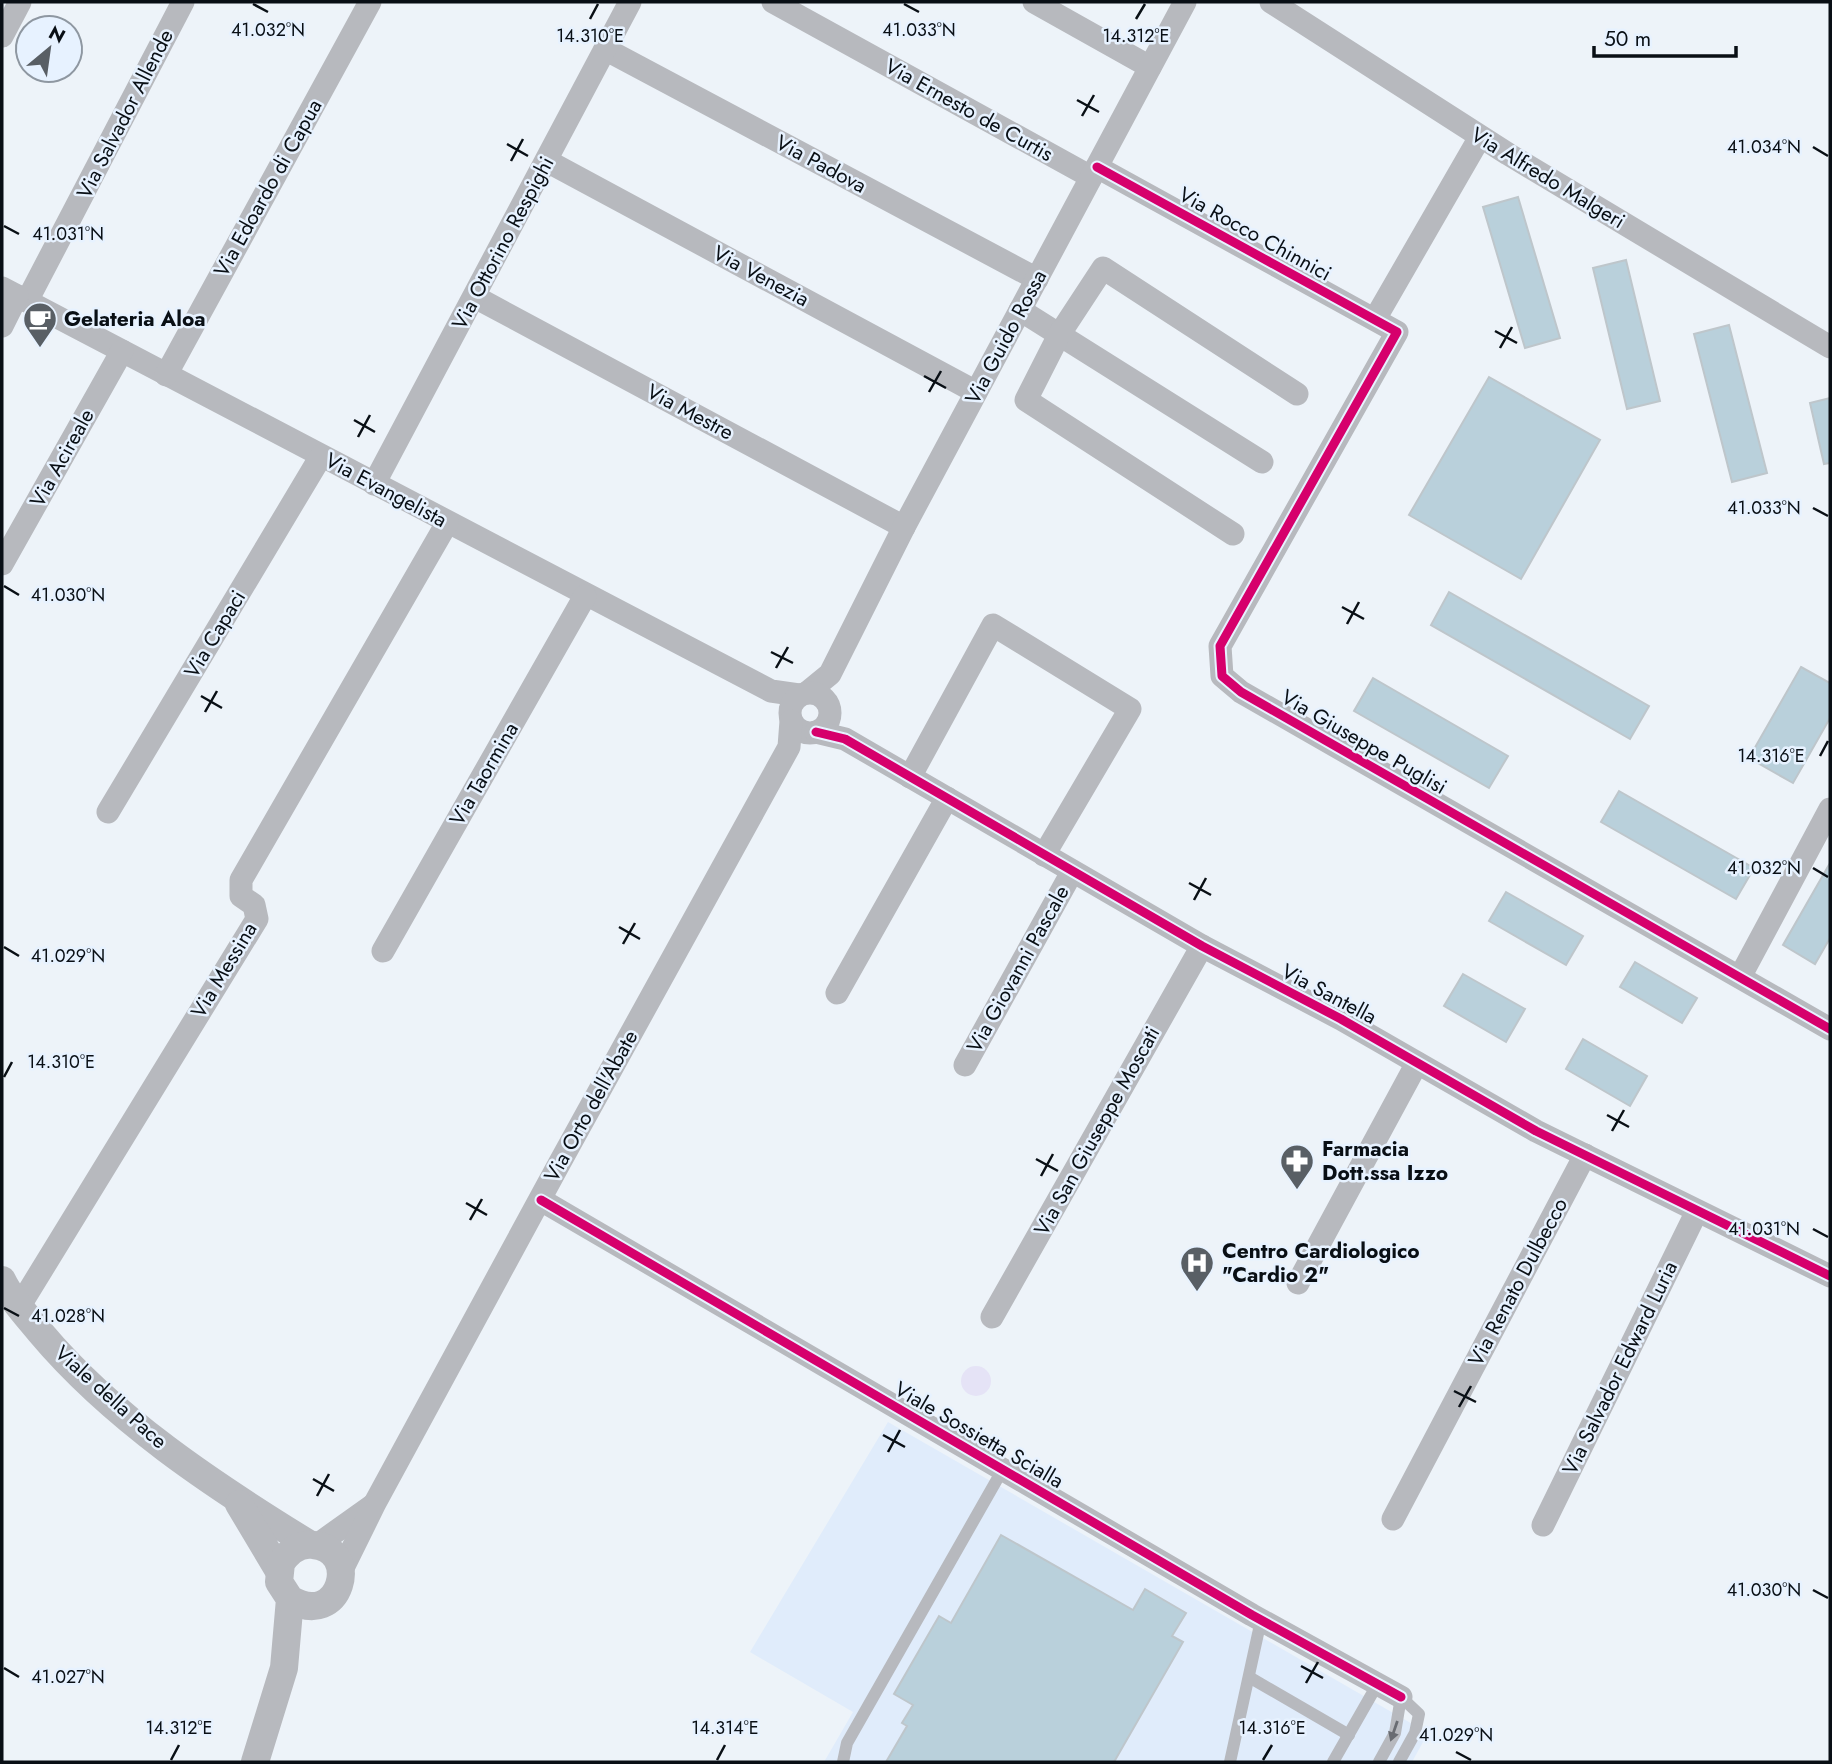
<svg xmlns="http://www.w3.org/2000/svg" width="1832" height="1764" font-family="Jost,sans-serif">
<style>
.built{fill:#e0ecfb}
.green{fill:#e5e3f6}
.building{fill:#b9d0db;stroke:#bec6cb;stroke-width:2}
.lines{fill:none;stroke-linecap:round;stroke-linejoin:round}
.service{stroke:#b7b9be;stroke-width:12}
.minor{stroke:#b7b9be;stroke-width:23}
.tertiary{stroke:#b7b9be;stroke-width:28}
.cycleway-casing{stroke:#e7f2ff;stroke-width:13}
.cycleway{stroke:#d6006c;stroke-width:9}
.oneway{fill:#696c72}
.ticks{fill:none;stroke:#090f15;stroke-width:2.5}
.labels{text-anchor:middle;stroke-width:5;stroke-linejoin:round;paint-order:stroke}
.street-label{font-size:21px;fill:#090f15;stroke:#e7f2ff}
.poi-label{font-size:21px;font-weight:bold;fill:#090f15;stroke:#e7f2ff;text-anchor:start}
.ticks-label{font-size:18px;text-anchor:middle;fill:#090f15;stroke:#e7f2ff;stroke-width:5;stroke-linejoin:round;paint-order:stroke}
</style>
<rect width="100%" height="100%" fill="#edf3f9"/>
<path class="built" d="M888 1422 1428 1733 1412 1762H824L853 1712 750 1652Z"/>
<circle class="green" cx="976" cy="1381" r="15"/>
<g class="building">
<path d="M1518 197 1560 338 1525 348 1483 207Z"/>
<path d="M1626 260 1660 401 1627 409 1593 268Z"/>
<path d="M1729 325 1767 473 1732 482 1694 334Z"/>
<path d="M1489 377 1600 440 1521 579 1409 515Z"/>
<path d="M1830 398V463L1824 464 1810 403Z"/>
<path d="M1449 592 1649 706 1630 739 1431 625Z"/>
<path d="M1801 667 1830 683V718L1793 783 1749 758Z"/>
<path d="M1373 678 1508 756 1489 788 1354 711Z"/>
<path d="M1619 791 1754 868 1736 899 1601 822Z"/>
<path d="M1830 863V938L1815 964 1783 945Z"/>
<path d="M1506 892 1583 936 1566 965 1489 921Z"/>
<path d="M1635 962 1697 998 1682 1023 1620 987Z"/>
<path d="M1463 974 1525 1009 1506 1042 1444 1006Z"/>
<path d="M1583 1039 1647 1076 1630 1106 1566 1069Z"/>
<path d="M1001 1535 1133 1610 1145 1589 1186 1613 1172 1636 1183 1642 1114 1762H886L907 1726 902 1723 913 1705 894 1694 939 1616 951 1623Z"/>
</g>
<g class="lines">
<g class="service">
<path d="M1249 1677 1349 1735"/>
<path d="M843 1762 847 1743 1003 1469"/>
<path d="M1230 1762 1261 1620"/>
<path d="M1333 1762 1377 1685"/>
<path d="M1379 1762 1395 1733 1401 1697 1419 1714 1415 1733 1399 1762"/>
</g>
<g class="minor">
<path d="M773 2 1091 177"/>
<path d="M1034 2 1150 67"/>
<path d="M1271 2 1508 154 1830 347"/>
<path d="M2 36 20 2"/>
<path d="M605 49 1037 279"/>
<path d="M547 161 976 392"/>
<path d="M1097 167 1397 332 1220 646 1222 676 1241 692 1830 1029"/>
<path d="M2 288 771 691 799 695"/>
<path d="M475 297 904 527"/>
<path d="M27 301 183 2"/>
<path d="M1020 310 1262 462"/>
<path d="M1375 319 1480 137"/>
<path d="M2 326 17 296"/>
<path d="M166 375 370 2"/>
<path d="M374 484 630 2"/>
<path d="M1233 534 1026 400 1059 335 1103 268 1297 394"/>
<path d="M2 564 122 351"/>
<path d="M808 692 830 674 904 527 1185 2"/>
<circle cx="810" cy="713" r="20"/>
<path d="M816 732 845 739 1202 946 1341 1019 1536 1131 1830 1276"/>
<path d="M910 777 993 625 1130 709 1044 855"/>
<path d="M108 812 321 456"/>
<path d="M383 951 585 596"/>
<path d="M1740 977 1830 809"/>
<path d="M837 993 947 798"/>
<path d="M965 1065 1072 872"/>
<path d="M541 1200 1252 1615 1401 1697"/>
<path d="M1298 1283 1417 1063"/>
<path d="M19 1307 257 919 254 905 241 896V880L447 523"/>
<path d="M992 1317 1202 946"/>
<path d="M1393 1519 1585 1155"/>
<path d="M1543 1525 1697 1211"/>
<path d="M317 1545 373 1505"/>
<path d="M341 1572 375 1503 559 1164 789 747 791 721"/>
</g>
<g class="tertiary">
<path d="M2 1280C11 1299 27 1316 40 1332 113 1419 213 1485 309 1544"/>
<path d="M239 1504 279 1571"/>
<path d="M255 1762 284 1668 290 1599 279 1582 281 1563C289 1551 299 1543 313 1545 362 1549 341 1630 290 1599"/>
</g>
<g class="cycleway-casing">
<g id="cycleway">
<path d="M1097 167 1397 332 1220 646 1222 676 1241 692 1830 1029"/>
<path d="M816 732 845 739 1202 946 1341 1019 1536 1131 1830 1276"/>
<path d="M541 1200 1252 1615 1401 1697"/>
</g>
</g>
<use href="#cycleway" class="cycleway"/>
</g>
<defs><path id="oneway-solid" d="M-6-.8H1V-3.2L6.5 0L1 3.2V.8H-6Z" transform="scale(1.75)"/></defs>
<use class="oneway" href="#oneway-solid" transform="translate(1394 1731) rotate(109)"/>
<path class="ticks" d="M253 4 268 12M904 4 919 12M590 19 598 4M1136 19 1145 4M1077 100 1099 112M1082 116 1094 95M507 144 528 156M1813 147 1828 156M511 161 523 139M4 226 19 234M1495 331 1517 343M1500 348 1512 327M924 376 946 388M929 392 941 371M354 420 375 432M358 437 370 415M1813 508 1828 516M4 586 19 595M1342 607 1364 619M1347 624 1359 602M771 652 793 663M776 668 788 647M201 696 222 708M205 712 217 691M1820 756 1828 741M1813 868 1828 877M1189 883 1211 895M1194 900 1206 878M619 927 640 939M623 944 635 923M4 947 19 956M4 1077 12 1062M1607 1115 1629 1127M1612 1131 1624 1110M1036 1159 1058 1171M1041 1176 1053 1154M466 1203 487 1215M470 1220 482 1199M1813 1229 1828 1237M4 1308 19 1316M1454 1391 1476 1402M1459 1407 1471 1386M883 1435 905 1447M888 1452 900 1430M313 1479 334 1491M317 1496 329 1474M1813 1590 1828 1598M1301 1666 1323 1678M4 1668 19 1677M1306 1683 1318 1662M1456 1752 1471 1760M171 1760 179 1745M717 1760 725 1745M1263 1760 1272 1745"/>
<defs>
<g id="cafe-pin" transform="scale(1.75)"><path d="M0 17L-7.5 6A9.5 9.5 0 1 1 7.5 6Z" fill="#595f65" stroke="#e7f2ff"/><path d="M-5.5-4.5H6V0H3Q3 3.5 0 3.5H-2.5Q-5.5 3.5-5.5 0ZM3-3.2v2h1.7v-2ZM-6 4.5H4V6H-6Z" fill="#fff"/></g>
<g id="pharmacy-pin" transform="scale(1.75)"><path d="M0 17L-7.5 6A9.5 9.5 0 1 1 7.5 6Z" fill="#595f65" stroke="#e7f2ff"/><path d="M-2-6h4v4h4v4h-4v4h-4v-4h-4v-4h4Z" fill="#fff"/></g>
<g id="hospital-pin" transform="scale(1.75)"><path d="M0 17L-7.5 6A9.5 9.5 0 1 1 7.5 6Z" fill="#595f65" stroke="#e7f2ff"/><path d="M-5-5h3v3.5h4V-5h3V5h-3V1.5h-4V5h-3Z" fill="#fff"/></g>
</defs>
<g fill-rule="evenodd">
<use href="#cafe-pin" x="40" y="319"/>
<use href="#pharmacy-pin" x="1297" y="1161"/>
<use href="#hospital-pin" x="1197" y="1263"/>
</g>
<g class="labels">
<g class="street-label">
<text transform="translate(969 110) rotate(29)" y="7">Via Ernesto de Curtis</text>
<text transform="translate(125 114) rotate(-63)" y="7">Via Salvador Allende</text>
<text transform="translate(821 164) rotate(28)" y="7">Via Padova</text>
<text transform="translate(1548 178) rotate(31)" y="7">Via Alfredo Malgeri</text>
<text transform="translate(268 188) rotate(-61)" y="7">Via Edoardo di Capua</text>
<text transform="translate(1255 234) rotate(29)" y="7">Via Rocco Chinnici</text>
<text transform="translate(503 243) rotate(-62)" y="7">Via Ottorino Respighi</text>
<text transform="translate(761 276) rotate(28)" y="7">Via Venezia</text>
<text transform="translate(1006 337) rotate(-62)" y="7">Via Guido Rossa</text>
<text transform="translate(690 412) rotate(28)" y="7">Via Mestre</text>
<text transform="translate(62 458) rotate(-61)" y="7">Via Acireale</text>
<text transform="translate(386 490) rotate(28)" y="7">Via Evangelista</text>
<text transform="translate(215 634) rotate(-59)" y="7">Via Capaci</text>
<text transform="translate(1364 742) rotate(30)" y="7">Via Giuseppe Puglisi</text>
<text transform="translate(484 774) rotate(-60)" y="7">Via Taormina</text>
<text transform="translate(1018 969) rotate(-61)" y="7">Via Giovanni Pascale</text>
<text transform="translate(224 970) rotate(-59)" y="7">Via Messina</text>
<text transform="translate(1329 994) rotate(28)" y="7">Via Santella</text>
<text transform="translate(591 1106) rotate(-61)" y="7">Via Orto dell'Abate</text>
<text transform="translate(1097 1131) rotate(-61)" y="7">Via San Giuseppe Moscati</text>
<text transform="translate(1518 1282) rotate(-62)" y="7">Via Renato Dulbecco</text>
<text transform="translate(1620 1368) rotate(-64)" y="7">Via Salvador Edward Luria</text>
<text transform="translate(111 1397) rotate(42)" y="7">Viale della Pace</text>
<text transform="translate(979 1435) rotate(30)" y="7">Viale Sossietta Scialla</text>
</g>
<g class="poi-label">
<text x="64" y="326">Gelateria Aloa</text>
<text x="1322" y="1156">Farmacia<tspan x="1322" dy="24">Dott.ssa Izzo</tspan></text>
<text x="1222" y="1258">Centro Cardiologico<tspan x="1222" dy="24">"Cardio 2"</tspan></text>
</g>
</g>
<g class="ticks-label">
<text x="268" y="36">41.032°N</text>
<text x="919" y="36">41.033°N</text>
<text x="590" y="42">14.310°E</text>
<text x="1136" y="42">14.312°E</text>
<text x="1764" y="153">41.034°N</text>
<text x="68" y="240">41.031°N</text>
<text x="1764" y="514">41.033°N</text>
<text x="68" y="601">41.030°N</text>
<text x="1771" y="762">14.316°E</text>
<text x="1764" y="874">41.032°N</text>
<text x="68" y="962">41.029°N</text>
<text x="61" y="1068">14.310°E</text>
<text x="1764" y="1235">41.031°N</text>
<text x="68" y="1322">41.028°N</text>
<text x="1764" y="1596">41.030°N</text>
<text x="68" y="1683">41.027°N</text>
<text x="179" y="1734">14.312°E</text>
<text x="725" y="1734">14.314°E</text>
<text x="1272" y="1734">14.316°E</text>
<text x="1456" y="1741">41.029°N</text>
</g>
<rect width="1832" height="1764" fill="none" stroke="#090f15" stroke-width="7"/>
<g transform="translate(49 49) rotate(29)"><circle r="33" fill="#e7f2ff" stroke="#8e97a1" stroke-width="2"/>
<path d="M0-5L12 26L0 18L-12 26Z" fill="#595f65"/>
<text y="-10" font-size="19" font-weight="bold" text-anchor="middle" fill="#090f15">N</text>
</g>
<path d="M1594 46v10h142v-10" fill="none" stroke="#090f15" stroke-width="3.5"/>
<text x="1604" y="46" font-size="21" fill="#090f15" stroke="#e7f2ff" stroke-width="5" paint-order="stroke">50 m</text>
</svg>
